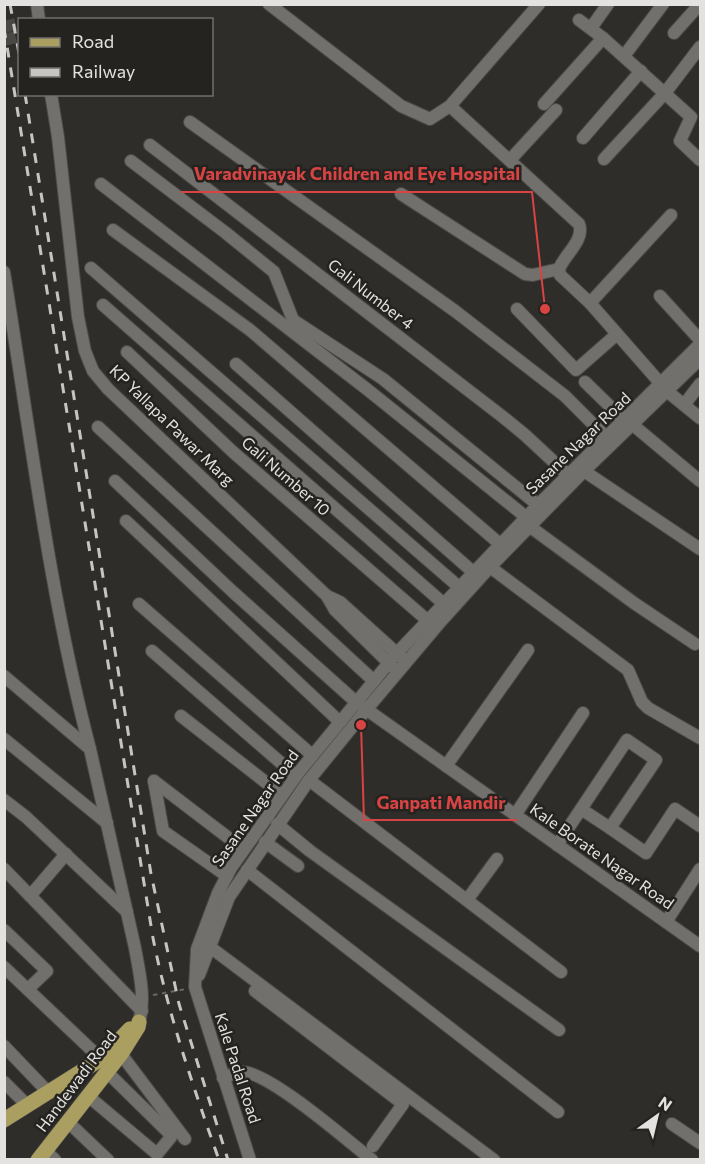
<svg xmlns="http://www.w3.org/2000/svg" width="705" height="1164" font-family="Commissioner,sans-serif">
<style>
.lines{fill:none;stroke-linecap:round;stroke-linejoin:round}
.minor-tunnel{stroke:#4a4845;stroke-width:12;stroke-dasharray:12 6;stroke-linecap:butt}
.minor-casing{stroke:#4c4a48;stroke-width:14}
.major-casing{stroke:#4c4a48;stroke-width:16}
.path{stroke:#696865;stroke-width:2;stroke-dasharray:4.5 4.5;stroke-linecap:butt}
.minor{stroke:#72706c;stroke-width:12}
.major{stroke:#aa9f60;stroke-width:15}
.rail{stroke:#c6c5c3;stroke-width:3;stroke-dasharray:10 10;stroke-linecap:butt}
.labels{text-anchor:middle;stroke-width:5;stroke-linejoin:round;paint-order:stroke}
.street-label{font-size:16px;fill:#e3e2e0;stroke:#252320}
.leader{fill:none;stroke:#d84444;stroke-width:2}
.callout-dot{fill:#d84444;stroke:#252320;stroke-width:2}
.callout-label{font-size:18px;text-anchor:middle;font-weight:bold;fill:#d84444;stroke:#252320;stroke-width:5;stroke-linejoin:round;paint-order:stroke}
</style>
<rect width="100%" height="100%" fill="#2f2d2a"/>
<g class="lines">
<g class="minor-tunnel">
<path d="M4 27 20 23"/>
<path d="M4 40 20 36"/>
</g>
<g class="minor-casing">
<g id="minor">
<path d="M37 4 39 20"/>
<path d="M269 4 401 106 430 119 450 106 539 4"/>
<path d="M579 20 603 38 691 117 680 141 700 160"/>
<path d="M591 28 608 4"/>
<path d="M674 33 700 4"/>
<path d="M624 56 663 4"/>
<path d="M51 94 58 137 78 317 85 351 93 371 108 389 327 596 335 610 394 668"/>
<path d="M544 104 603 38"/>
<path d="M450 106 579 224C585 240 565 254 559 269L560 275 590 303 668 392 700 418"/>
<path d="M190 122 455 311 565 396 606 437"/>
<path d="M583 138 641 71"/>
<path d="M150 145 503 417 525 435 568 475"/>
<path d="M604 159 665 93 700 47"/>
<path d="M510 160 556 110"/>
<path d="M131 161 226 233 274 272 293 320 383 379 538 505"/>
<path d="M101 184 368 390 526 517"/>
<path d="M401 194 525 274 533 275 559 269"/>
<path d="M113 230 250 330 500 544"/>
<path d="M91 268 459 587"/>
<path d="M4 272C30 431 49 593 90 749"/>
<path d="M660 296 700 340"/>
<path d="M590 303 671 215"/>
<path d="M103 305 444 604"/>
<path d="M517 309 576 370 617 334"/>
<path d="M127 352 233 452 427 620"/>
<path d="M236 364 473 572"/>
<path d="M585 382 624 420"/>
<path d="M684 405 700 384"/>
<path d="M633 425 700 481"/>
<path d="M98 427 374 681"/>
<path d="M584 471 700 549"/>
<path d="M115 481 233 592 356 702 700 946"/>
<path d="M126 521 340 722"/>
<path d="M525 523 634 603 695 644"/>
<path d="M490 567 628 670 642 702 648 708 700 738"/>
<path d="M327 596 340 602 402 658"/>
<path d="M139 604 312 755"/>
<path d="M152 651 296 776"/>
<path d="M4 676 90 749 135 948C139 971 146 998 139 1022"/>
<path d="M181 716 282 795"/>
<path d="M4 739 107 823"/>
<path d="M446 766 528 650"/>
<path d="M309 780 561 972"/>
<path d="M154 781 163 831 227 876"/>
<path d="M154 781 243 849"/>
<path d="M4 800 26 817 127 912"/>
<path d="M515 815 583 713"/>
<path d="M277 824 310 851 559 1030"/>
<path d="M610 828 646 853 675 809 700 826"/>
<path d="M265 842 298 866"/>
<path d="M557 845 627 740 656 760 610 828 581 809"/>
<path d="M4 869 142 1011"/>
<path d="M247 870 558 1112"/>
<path d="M30 896 66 854"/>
<path d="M467 900 497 859"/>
<path d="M666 922 700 869"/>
<path d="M4 930 47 971 28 989"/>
<path d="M210 947 494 1160"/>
<path d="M4 967 101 1059"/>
<path d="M199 975 229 897 309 780 366 710 442 620 490 567 584 471 700 359"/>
<path d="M255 991 403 1104 373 1146"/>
<path d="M4 1046 48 1092"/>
<path d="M121 1054 185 1139"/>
<path d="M223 1078C228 1076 235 1072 241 1072 267 1070 348 1141 372 1160"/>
<path d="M4 1082 27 1105"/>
<path d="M88 1096 157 1154 171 1137 170 1134 107 1072"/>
<path d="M68 1122 108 1160"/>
<path d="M672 1124 700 1143"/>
<path d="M45 1150 55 1160"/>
<path d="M250 1160 195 987 197 949 218 893 231 868 299 772 397 653 538 505 700 344"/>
</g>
</g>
<g class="major-casing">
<g id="major">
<path d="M4 1120 101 1059 130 1029"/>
<path d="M38 1160 121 1054 138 1027 139 1022"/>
</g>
</g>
<path class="path" d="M153 995 186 989"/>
<use href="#minor" class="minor"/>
<use href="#major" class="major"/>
<g class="rail">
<path d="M10 4 20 59"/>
<path d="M4 28 153 938C168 1014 193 1086 219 1160"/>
<path d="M25 94 151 874 179 1004 228 1160"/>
</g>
</g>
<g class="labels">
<g class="street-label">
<text transform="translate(371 294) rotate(38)" y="6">Gali Number 4</text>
<text transform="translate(172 425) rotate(44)" y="6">KP Yallapa Pawar Marg</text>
<text transform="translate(578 443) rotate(-44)" y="6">Sasane Nagar Road</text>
<text transform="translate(286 476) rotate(41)" y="6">Gali Number 10</text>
<text transform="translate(255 808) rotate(-55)" y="6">Sasane Nagar Road</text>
<text transform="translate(602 856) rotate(35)" y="6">Kale Borate Nagar Road</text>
<text transform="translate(238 1068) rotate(72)" y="6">Kale Padal Road</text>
<text transform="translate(76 1081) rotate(-53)" y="6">Handewadi Road</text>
</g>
</g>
<path class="leader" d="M545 309L532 192H181M361 725L364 820H517"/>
<g class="callout-dot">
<circle cx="545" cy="309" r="6"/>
<circle cx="361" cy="725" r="6"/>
</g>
<g class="callout-label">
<text x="357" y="180">Varadvinayak Children and Eye Hospital</text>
<text x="441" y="809">Ganpati Mandir</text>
</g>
<rect width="705" height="1164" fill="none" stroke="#e3e2e0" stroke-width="12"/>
<rect x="18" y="18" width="195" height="78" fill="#252320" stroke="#716f6d" stroke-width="1.5"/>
<rect x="30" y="38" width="30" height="9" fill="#aa9f60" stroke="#716f6d" stroke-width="1.5"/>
<text x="72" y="48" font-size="18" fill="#e3e2e0">Road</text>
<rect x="30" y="68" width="30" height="9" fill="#c6c5c3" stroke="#716f6d" stroke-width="1.5"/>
<text x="72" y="78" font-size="18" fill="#e3e2e0">Railway</text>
<g transform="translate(657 1116) rotate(34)" stroke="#252320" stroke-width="4.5" paint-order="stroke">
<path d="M0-4.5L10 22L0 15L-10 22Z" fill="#e3e2e0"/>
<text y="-9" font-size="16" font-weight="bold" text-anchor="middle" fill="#e3e2e0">N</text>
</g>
</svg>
